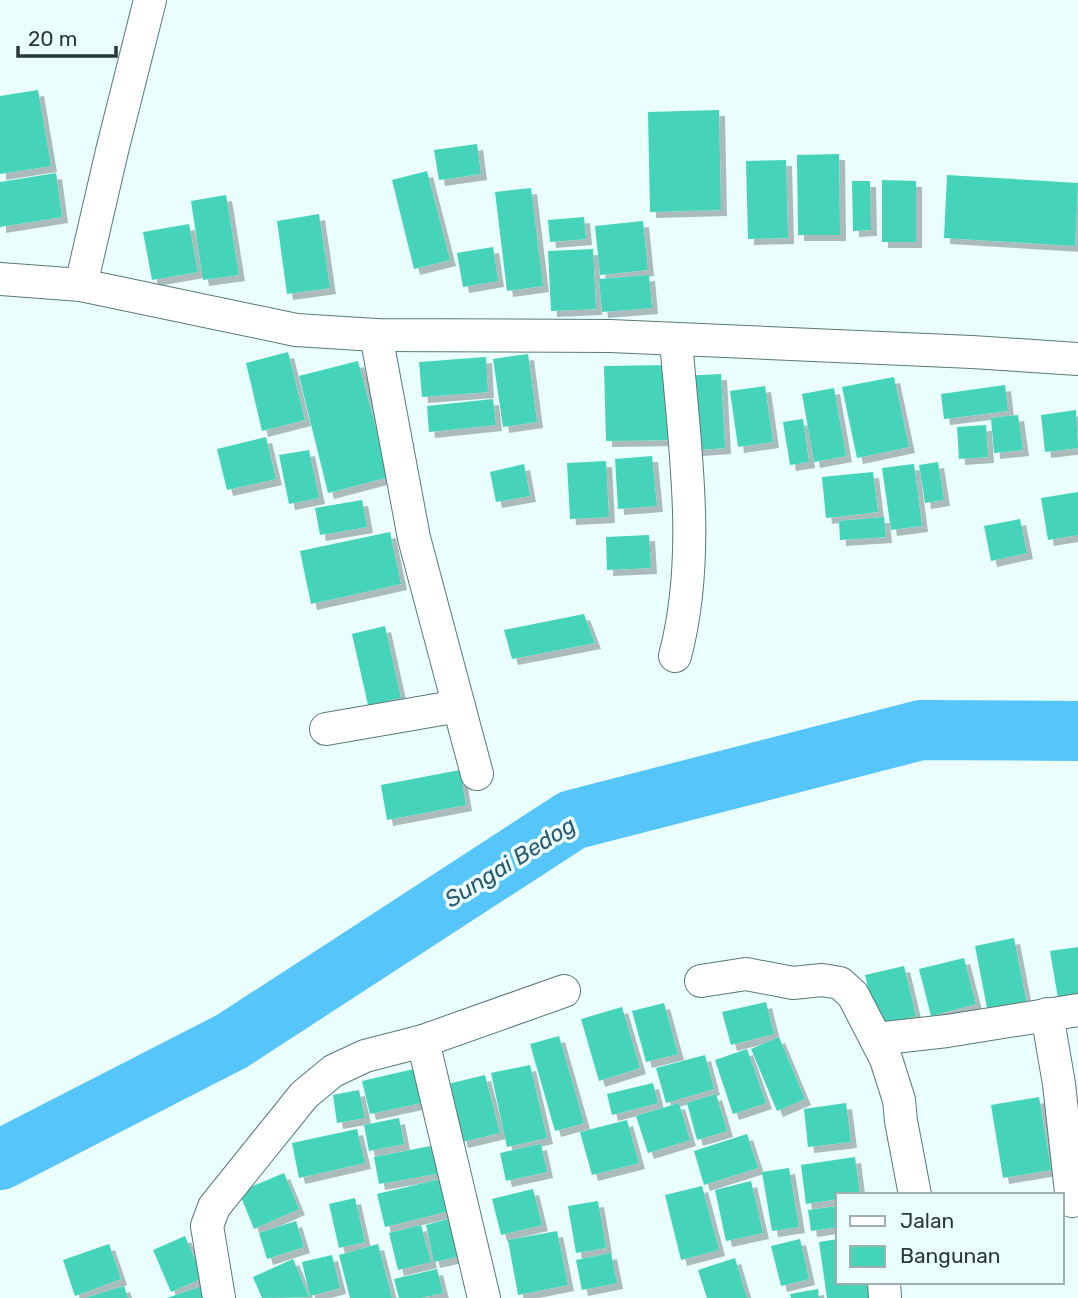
<svg xmlns="http://www.w3.org/2000/svg" width="1078" height="1298" font-family="Rubik,sans-serif">
<style>
.lines{fill:none;stroke-linecap:round;stroke-linejoin:round}
.river{stroke:#55c5fa;stroke-width:60}
.building{fill:#44d4ba;filter:url(#shadow)}
.street-casing{stroke:#597979;stroke-width:34}
.street{stroke:#fff;stroke-width:32}
.labels{text-anchor:middle;stroke-width:7;stroke-linejoin:round;paint-order:stroke}
.water-label{font-size:23px;font-style:italic;fill:#2b5970;stroke:#e9fefd}
</style>
<defs>
<filter id="shadow"><feDropShadow dx="6" dy="6" stdDeviation="0" flood-color="#0004"/></filter>
</defs>
<rect width="100%" height="100%" fill="#e9fefd"/>
<g class="lines">
<path class="river" d="M0 1160 232 1041 572 820 921 730 1078 731"/>
</g>
<g class="building">
<path d="M38 90 51 166 0 174V96Z"/>
<path d="M719 110 721 210 650 212 648 112Z"/>
<path d="M477 144 481 174 439 180 434 150Z"/>
<path d="M839 154 840 235H798L797 155Z"/>
<path d="M786 160 788 238 748 239 746 161Z"/>
<path d="M427 171 450 260 414 269 392 180Z"/>
<path d="M56 173 62 217 0 227V182Z"/>
<path d="M947 175 1078 183 1075 246 944 238Z"/>
<path d="M882 180 916 181V242H882Z"/>
<path d="M852 181H870L871 230 853 231Z"/>
<path d="M531 188 543 286 507 291 495 192Z"/>
<path d="M226 195 239 275 203 280 191 201Z"/>
<path d="M319 214 330 288 287 294 277 221Z"/>
<path d="M584 217 586 239 550 242 548 220Z"/>
<path d="M643 221 648 270 600 275 595 226Z"/>
<path d="M189 224 198 272 152 280 143 232Z"/>
<path d="M493 247 498 281 463 287 457 253Z"/>
<path d="M593 249 596 309 551 311 548 251Z"/>
<path d="M649 275 652 308 602 312 599 279Z"/>
<path d="M288 352 305 420 262 431 246 363Z"/>
<path d="M528 354 537 422 503 427 493 359Z"/>
<path d="M486 357 488 392 422 397 419 362Z"/>
<path d="M358 361 389 477 328 493 299 376Z"/>
<path d="M673 365 675 440 606 441 604 366Z"/>
<path d="M721 374 725 448 684 451 681 376Z"/>
<path d="M894 377 909 447 857 458 842 387Z"/>
<path d="M1005 385 1008 411 944 419 941 394Z"/>
<path d="M765 386 773 442 738 447 730 391Z"/>
<path d="M834 388 846 456 814 462 802 394Z"/>
<path d="M493 399 496 425 429 432 427 406Z"/>
<path d="M1076 410 1078 448 1045 452 1041 415Z"/>
<path d="M1018 415 1023 450 994 453 991 418Z"/>
<path d="M803 419 809 462 790 465 783 422Z"/>
<path d="M986 425 988 457 959 459 957 427Z"/>
<path d="M266 437 276 479 227 490 217 449Z"/>
<path d="M309 450 319 498 289 504 279 455Z"/>
<path d="M652 456 657 506 618 509 615 459Z"/>
<path d="M606 461 609 517 570 519 567 463Z"/>
<path d="M938 462 944 500 925 503 919 465Z"/>
<path d="M524 464 530 496 496 502 490 472Z"/>
<path d="M914 464 922 526 891 530 882 468Z"/>
<path d="M873 472 878 512 826 518 822 477Z"/>
<path d="M1078 492V535L1048 540 1041 498Z"/>
<path d="M362 500 367 527 320 535 315 508Z"/>
<path d="M884 517 886 537 840 540 839 521Z"/>
<path d="M1020 519 1027 553 991 561 984 526Z"/>
<path d="M390 532 401 584 311 604 300 551Z"/>
<path d="M649 535 651 568 607 570 606 537Z"/>
<path d="M584 614 595 643 512 659 504 630Z"/>
<path d="M385 626 401 698 368 705 352 634Z"/>
<path d="M460 770 466 805 387 820 381 785Z"/>
<path d="M1014 938 1028 1010 989 1018 975 946Z"/>
<path d="M1078 947V1001L1059 1004 1050 951Z"/>
<path d="M964 958 976 1004 931 1016 919 969Z"/>
<path d="M904 966 916 1016 877 1026 865 975Z"/>
<path d="M766 1002 774 1034 731 1045 722 1012Z"/>
<path d="M664 1003 678 1054 646 1062 632 1011Z"/>
<path d="M622 1007 640 1068 599 1081 581 1019Z"/>
<path d="M559 1036 584 1123 555 1131 530 1044Z"/>
<path d="M779 1037 805 1099 777 1111 751 1049Z"/>
<path d="M747 1049 766 1103 733 1114 715 1060Z"/>
<path d="M705 1055 714 1089 666 1103 656 1068Z"/>
<path d="M530 1065 547 1138 507 1147 491 1073Z"/>
<path d="M427 1066 435 1100 370 1114 362 1081Z"/>
<path d="M485 1075 500 1133 462 1142 448 1084Z"/>
<path d="M653 1083 658 1103 612 1115 607 1094Z"/>
<path d="M359 1090 365 1118 337 1123 333 1095Z"/>
<path d="M716 1094 727 1131 697 1140 687 1103Z"/>
<path d="M1039 1097 1051 1170 1003 1178 991 1105Z"/>
<path d="M679 1103 690 1140 648 1153 636 1116Z"/>
<path d="M846 1103 851 1142 808 1147 804 1109Z"/>
<path d="M399 1118 404 1144 369 1151 364 1125Z"/>
<path d="M627 1120 639 1163 592 1175 580 1132Z"/>
<path d="M357 1129 365 1163 299 1178 292 1143Z"/>
<path d="M747 1134 758 1168 704 1185 694 1151Z"/>
<path d="M541 1144 547 1172 506 1181 500 1153Z"/>
<path d="M436 1145 441 1173 379 1184 374 1157Z"/>
<path d="M855 1157 860 1195H838V1199L806 1204 801 1165Z"/>
<path d="M789 1168 799 1227 772 1231 762 1172Z"/>
<path d="M284 1173 299 1209 254 1229 239 1192Z"/>
<path d="M449 1177 457 1209 385 1227 377 1194Z"/>
<path d="M751 1181 763 1233 726 1241 715 1190Z"/>
<path d="M702 1186 719 1250 681 1260 665 1195Z"/>
<path d="M533 1189 542 1225 501 1235 492 1199Z"/>
<path d="M355 1198 365 1242 339 1248 329 1204Z"/>
<path d="M598 1201 606 1248 576 1253 568 1206Z"/>
<path d="M838 1206V1227L811 1231 808 1210Z"/>
<path d="M451 1218 461 1256 434 1262 426 1225Z"/>
<path d="M296 1221 304 1247 267 1259 259 1233Z"/>
<path d="M421 1225 431 1262 398 1270 389 1233Z"/>
<path d="M557 1231 568 1285 518 1295 508 1240Z"/>
<path d="M185 1236 203 1278 171 1292 153 1250Z"/>
<path d="M800 1239 809 1279 781 1286 771 1246Z"/>
<path d="M838 1239V1282H876L879 1298H827L819 1242Z"/>
<path d="M109 1244 121 1279 75 1296 63 1260Z"/>
<path d="M378 1244 392 1298H350L339 1255Z"/>
<path d="M611 1253 617 1283 582 1290 576 1260Z"/>
<path d="M332 1255 340 1288 310 1296 302 1262Z"/>
<path d="M735 1258 747 1298H707L698 1270Z"/>
<path d="M293 1259 309 1297 262 1298 253 1277Z"/>
<path d="M437 1269 443 1293 420 1298H399L394 1279Z"/>
<path d="M124 1286 128 1298H88V1297Z"/>
<path d="M202 1286 207 1298H167Z"/>
<path d="M818 1289 819 1298H791L790 1294Z"/>
</g>
<g class="lines">
<g class="street-casing">
<g id="street">
<path d="M0 279 81 285 296 330 376 335 610 336 972 352 1078 359"/>
<path d="M81 285 112 151 150 0"/>
<path d="M376 335 414 538 477 774"/>
<path d="M675 656C702 554 684 443 676 340"/>
<path d="M326 729 459 706"/>
<path d="M701 981 746 974 793 983 822 980 840 983 853 995 886 1059 899 1100 901 1121 915 1195"/>
<path d="M1047 1014 1059 1084 1072 1201"/>
<path d="M876 1039 947 1031 1078 1010"/>
<path d="M423 1041 484 1298"/>
<path d="M884 1282 885 1298"/>
<path d="M219 1298 207 1226 214 1207 304 1095 333 1071 365 1056 423 1041 564 991"/>
</g>
</g>
<use href="#street" class="street"/>
</g>
<g class="labels">
<g class="water-label">
<text transform="translate(510 862) rotate(-32)" y="8">Sungai Bedog</text>
</g>
</g>
<rect x="836" y="1193" width="228" height="91" fill="#e9fefd" stroke="#9dafae" stroke-width="2"/>
<rect x="850" y="1216" width="35" height="10" fill="#ffffff" stroke="#9dafae" stroke-width="2"/>
<text x="900" y="1228" font-size="21" fill="#2a3838">Jalan</text>
<rect x="850" y="1246" width="35" height="21" fill="#44d4ba" stroke="#9dafae" stroke-width="2"/>
<text x="900" y="1263" font-size="21" fill="#2a3838">Bangunan</text>
<path d="M18 46v10h98v-10" fill="none" stroke="#2a3838" stroke-width="3.5"/>
<text x="28" y="46" font-size="21" fill="#2a3838" stroke="#e9fefd" stroke-width="5" paint-order="stroke">20 m</text>
</svg>
